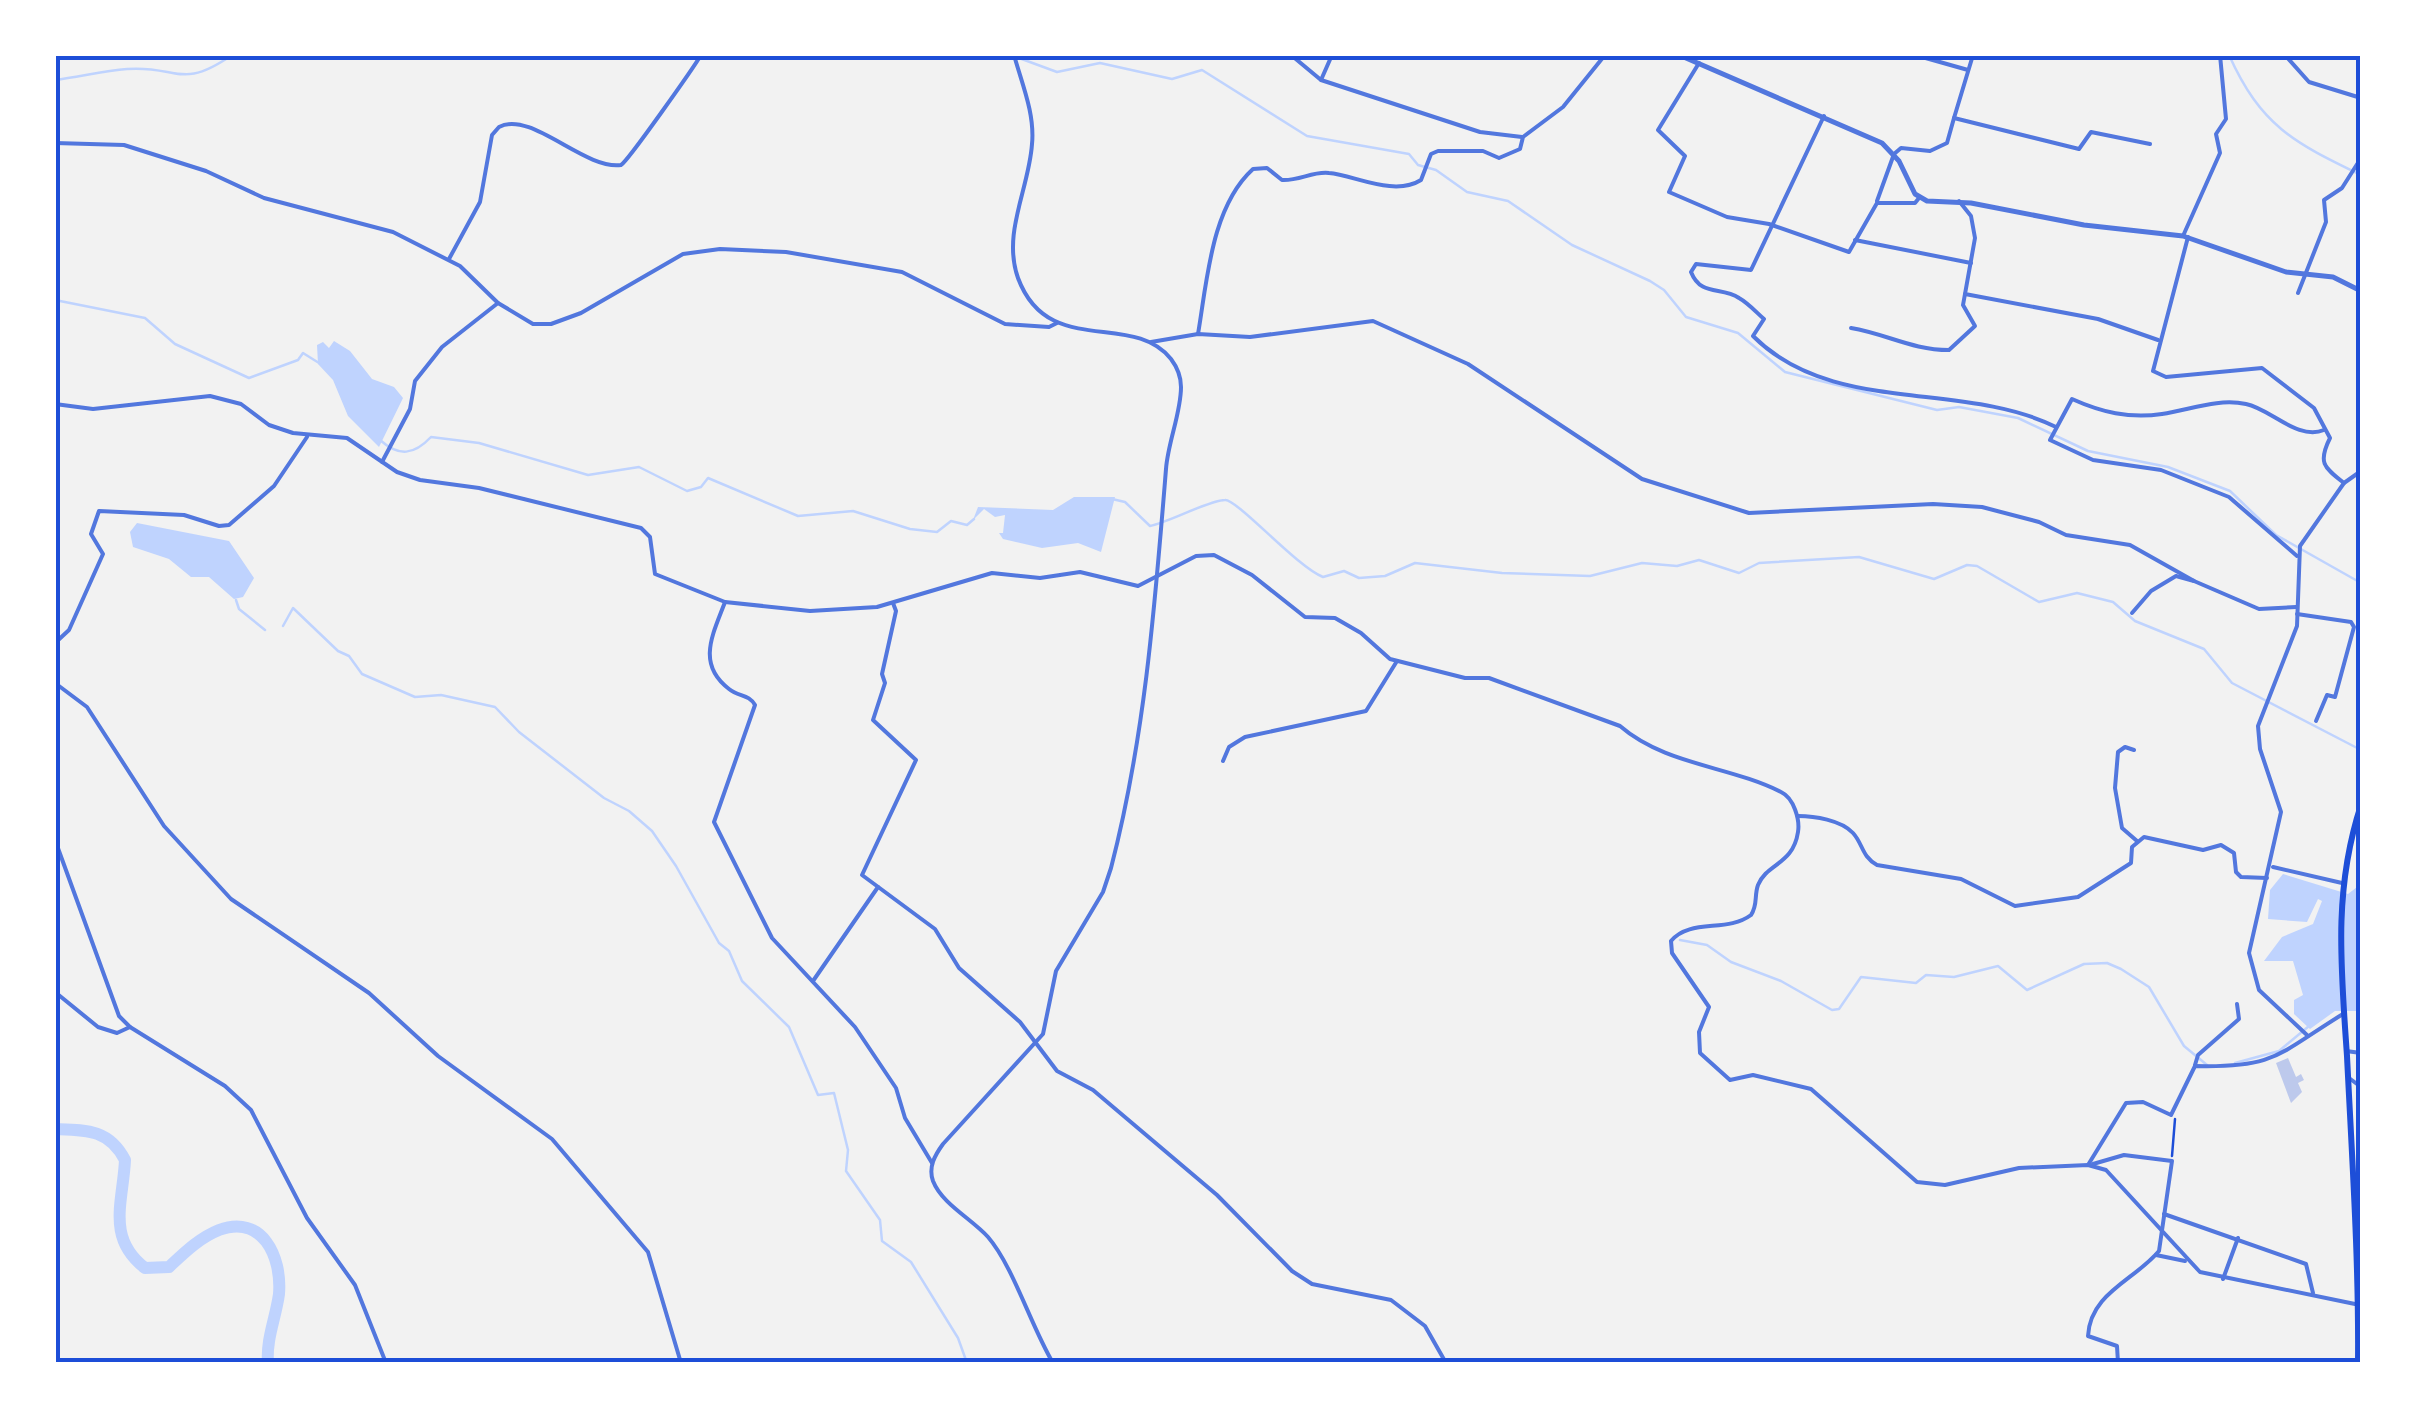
<svg xmlns="http://www.w3.org/2000/svg" width="2416" height="1418" font-family="'Exo 2',sans-serif">
<style>
.water{fill:#bfd3fe}
.lines{fill:none;stroke-linecap:round;stroke-linejoin:round}
.stream{stroke:#bfd3fe;stroke-width:2.5}
.river{stroke:#bfd3fe;stroke-width:12}
.building{fill:#bdc9ec}
.path{stroke:#1d4ed8;stroke-width:2.5}
.minor{stroke:#5277de;stroke-width:4}
.tertiary{stroke:#5277de;stroke-width:5}
.trunk{stroke:#1d4ed8;stroke-width:6}
.neatline{fill:none;stroke:#1d4ed8;stroke-width:4}
</style>
<rect width="100%" height="100%" fill="#f2f2f2"/>
<g class="water">
<path d="M334 341 350 351 372 379 394 387 403 398 379 447 348 416 333 380 318 364 317 345 323 342 329 348Z"/>
<path d="M1074 497H1115L1101 552 1078 543 1042 548 1003 539 999 533H1003L1005 515 995 517 984 509 973 520 978 507 1053 510Z"/>
<path d="M137 523 229 541 254 578 243 597 234 599 209 577H191L169 559 133 547 130 532Z"/>
<path d="M2283 874 2348 894 2361 884 2360 1011H2335L2310 1029 2294 1014V1000L2303 995 2293 961H2264L2282 937 2313 924 2322 901 2318 899 2307 922 2268 919 2270 890Z"/>
</g>
<g class="lines">
<g class="stream">
<path d="M994 55 1019 58 1057 72 1100 63 1172 79 1202 70 1307 136 1409 154 1418 165 1436 170 1467 192 1508 201 1572 245 1650 281 1664 290 1686 317 1738 333 1785 372 1937 410 1959 407 2018 418 2088 451 2168 467 2230 491 2276 535 2361 583"/>
<path d="M2229 55C2261 126 2293 142 2361 175"/>
<path d="M55 80C79 77 103 71 127 69 178 65 180 91 232 55"/>
<path d="M55 300 145 318 175 344 249 378 298 360 303 353 319 363"/>
<path d="M380 440C399 457 414 455 431 437L479 443 588 475 639 467 687 491 701 487 708 478 798 516 853 511 910 529 937 532 951 521 967 525 974 519"/>
<path d="M1112 499 1125 502 1150 526C1170 522 1209 500 1225 500 1237 499 1297 567 1323 577L1344 571 1359 578 1385 576 1415 563 1502 573 1590 576 1642 563 1677 566 1699 560 1739 573 1759 563 1859 557 1934 579 1967 565 1977 566 2039 602 2077 593 2113 602 2135 621 2204 649 2232 683 2361 750"/>
<path d="M236 600 239 609 265 630"/>
<path d="M283 626 293 608 338 651 349 656 362 674 415 697 441 695 495 707 519 732 604 798 629 811 652 831 676 866 719 943 729 951 742 981 789 1027 818 1095 834 1093 848 1150 846 1171 880 1220 882 1241 911 1262 958 1338 967 1363"/>
<path d="M1680 940 1707 945 1731 962 1781 981 1832 1010 1839 1009 1861 977 1916 983 1926 975 1954 977 1998 966 2027 990 2084 964 2107 963 2121 969 2149 987 2184 1046 2207 1065"/>
<path d="M2235 1063 2279 1051 2309 1026"/>
</g>
<path class="river" d="M55 1129C86 1130 109 1129 125 1160 123 1202 106 1238 145 1268L169 1267C184 1253 199 1238 219 1230 262 1214 282 1256 279 1294 276 1317 266 1339 268 1363"/>
</g>
<path class="building" d="M2288 1058 2296 1077 2301 1074 2304 1080 2298 1083 2302 1092 2291 1103 2276 1063Z"/>
<g class="lines">
<path class="path" d="M2172 1156 2175 1119"/>
<g class="minor">
<path d="M1014 55C1022 84 1035 114 1032 144 1029 189 1002 233 1018 278 1048 359 1132 310 1171 359 1177 367 1181 377 1181 387 1181 413 1168 442 1166 469 1155 604 1145 737 1111 868L1103 892 1056 971 1043 1034 943 1144C935 1155 928 1167 933 1181 942 1204 972 1219 988 1237 1013 1266 1031 1326 1053 1363"/>
<path d="M1291 55 1321 80 1480 132 1522 137"/>
<path d="M1915 55 1968 70"/>
<path d="M2285 55 2309 82 2361 98"/>
<path d="M1699 63 1658 130 1685 156 1669 192 1727 217 1769 224 1849 252 1877 203H1915L1919 198"/>
<path d="M1321 80 1332 55"/>
<path d="M1824 116 1751 270 1696 264 1691 272C1701 297 1721 286 1739 298 1748 303 1756 312 1764 319L1753 336C1833 416 1961 380 2056 427"/>
<path d="M1954 118 1973 55"/>
<path d="M55 143 124 145 206 171 264 198 393 232 460 266 498 303 533 324H551L581 313 683 254 720 249 786 252 902 272 1005 324 1049 327 1057 323"/>
<path d="M1877 201 1894 154 1901 148 1930 151 1947 143 1954 118 2079 149 2091 132 2150 144"/>
<path d="M1959 201 1971 216 1975 238 1965 294 2098 319 2158 340"/>
<path d="M2183 236 2220 153 2216 134 2226 119 2220 55"/>
<path d="M2188 237 2153 371 2166 377 2262 368 2314 408 2330 438C2318 462 2323 467 2344 483"/>
<path d="M1855 240 1971 263"/>
<path d="M449 259 480 202 492 135 499 127C531 110 584 170 621 165 628 161 694 67 701 55"/>
<path d="M2298 293 2326 222 2324 200 2342 188 2361 158"/>
<path d="M1851 328C1887 334 1912 350 1949 350L1975 326 1963 305 1965 294"/>
<path d="M1198 334C1207 282 1211 207 1253 169L1267 168 1282 180C1299 181 1313 171 1329 173 1354 175 1394 197 1421 180L1431 154 1438 151H1483L1499 158 1520 149 1523 137 1563 107 1605 55"/>
<path d="M1151 342 1198 334 1250 337 1373 321 1468 364 1642 479 1749 513 1933 504 1982 507 2039 522 2066 535 2130 545 2194 581 2259 609 2296 607"/>
<path d="M55 404 93 409 210 396 241 404 269 425 293 433 347 438 397 472 420 480 479 488 641 528 650 537 655 574 725 602 810 611 877 607 992 573 1040 578 1080 572 1138 586 1196 556 1214 555 1252 575 1305 617 1335 618 1361 633 1390 659 1465 678H1489L1620 726C1665 765 1730 766 1781 792 1794 798 1800 820 1798 832 1793 865 1767 863 1758 885 1754 896 1758 905 1751 915 1727 933 1690 918 1671 941L1672 953 1709 1007 1699 1032 1700 1053 1730 1080 1753 1075 1811 1089 1917 1182 1945 1185 2019 1168 2088 1165 2106 1170 2200 1272 2355 1304"/>
<path d="M382 462 410 409 415 381 442 347 498 303"/>
<path d="M2297 556 2229 497 2161 470 2093 460 2050 440 2072 399C2101 412 2129 419 2162 414 2190 410 2217 398 2246 404 2271 409 2298 441 2324 430"/>
<path d="M725 602C713 634 696 664 729 689 739 697 749 694 755 705L714 822 772 938 855 1027 896 1088 905 1118 932 1163"/>
<path d="M893 603 896 611 882 674 885 683 873 720 916 760 862 875 935 929 959 968 1020 1022 1057 1071 1093 1090 1217 1195 1292 1271 1312 1284 1391 1300 1425 1326 1446 1363"/>
<path d="M2132 613 2151 591 2176 576 2194 581"/>
<path d="M2297 614 2351 622 2354 627 2335 697 2327 695 2316 721"/>
<path d="M55 643 69 630 103 554 91 534 99 511 184 515 219 526 229 525 274 486 307 437"/>
<path d="M55 683 87 707 164 826 231 899 369 993 438 1056 552 1139 648 1252 681 1363"/>
<path d="M2134 750 2125 747 2118 752 2115 788 2122 828 2137 841"/>
<path d="M1223 761 1229 747 1245 737 1366 711 1397 661"/>
<path d="M1798 816C1814 816 1841 820 1853 833 1863 844 1862 857 1877 865L1961 879 2015 906 2078 897 2131 863 2132 847 2144 837 2203 850 2221 845 2234 853 2236 872 2241 877 2267 878"/>
<path d="M55 840 119 1016 130 1027 225 1086 251 1110 307 1218 355 1285 386 1363"/>
<path d="M2273 867 2342 883"/>
<path d="M813 981 878 887"/>
<path d="M55 992 98 1027 117 1033 130 1027"/>
<path d="M2308 1036 2259 990 2249 953 2281 812 2260 749 2258 726 2297 626 2300 546 2344 483 2361 471"/>
<path d="M2346 1051 2361 1053"/>
<path d="M2195 1065 2198 1055 2239 1019 2237 1004"/>
<path d="M2349 1078 2361 1087"/>
<path d="M2093 1164 2124 1155 2172 1161 2159 1251C2135 1280 2090 1293 2088 1336L2117 1346 2118 1363"/>
<path d="M2088 1165 2126 1103 2143 1102 2171 1115 2195 1066C2276 1068 2278 1054 2343 1014"/>
<path d="M2164 1214 2306 1264 2313 1293"/>
<path d="M2156 1255 2185 1261"/>
<path d="M2223 1279 2238 1238"/>
</g>
<path class="tertiary" d="M1679 55 1882 143 1899 161 1915 194 1927 201 1971 203 2084 225 2183 236 2286 272 2333 277 2361 291"/>
<path class="trunk" d="M2358 1363C2359 1261 2352 1158 2347 1056 2341 968 2333 890 2361 805"/>
</g>
<rect width="2416" height="1418" fill="none" stroke="#ffffff" stroke-width="115"/>
<rect x="58" y="58" width="2300" height="1302" class="neatline"/>
</svg>
